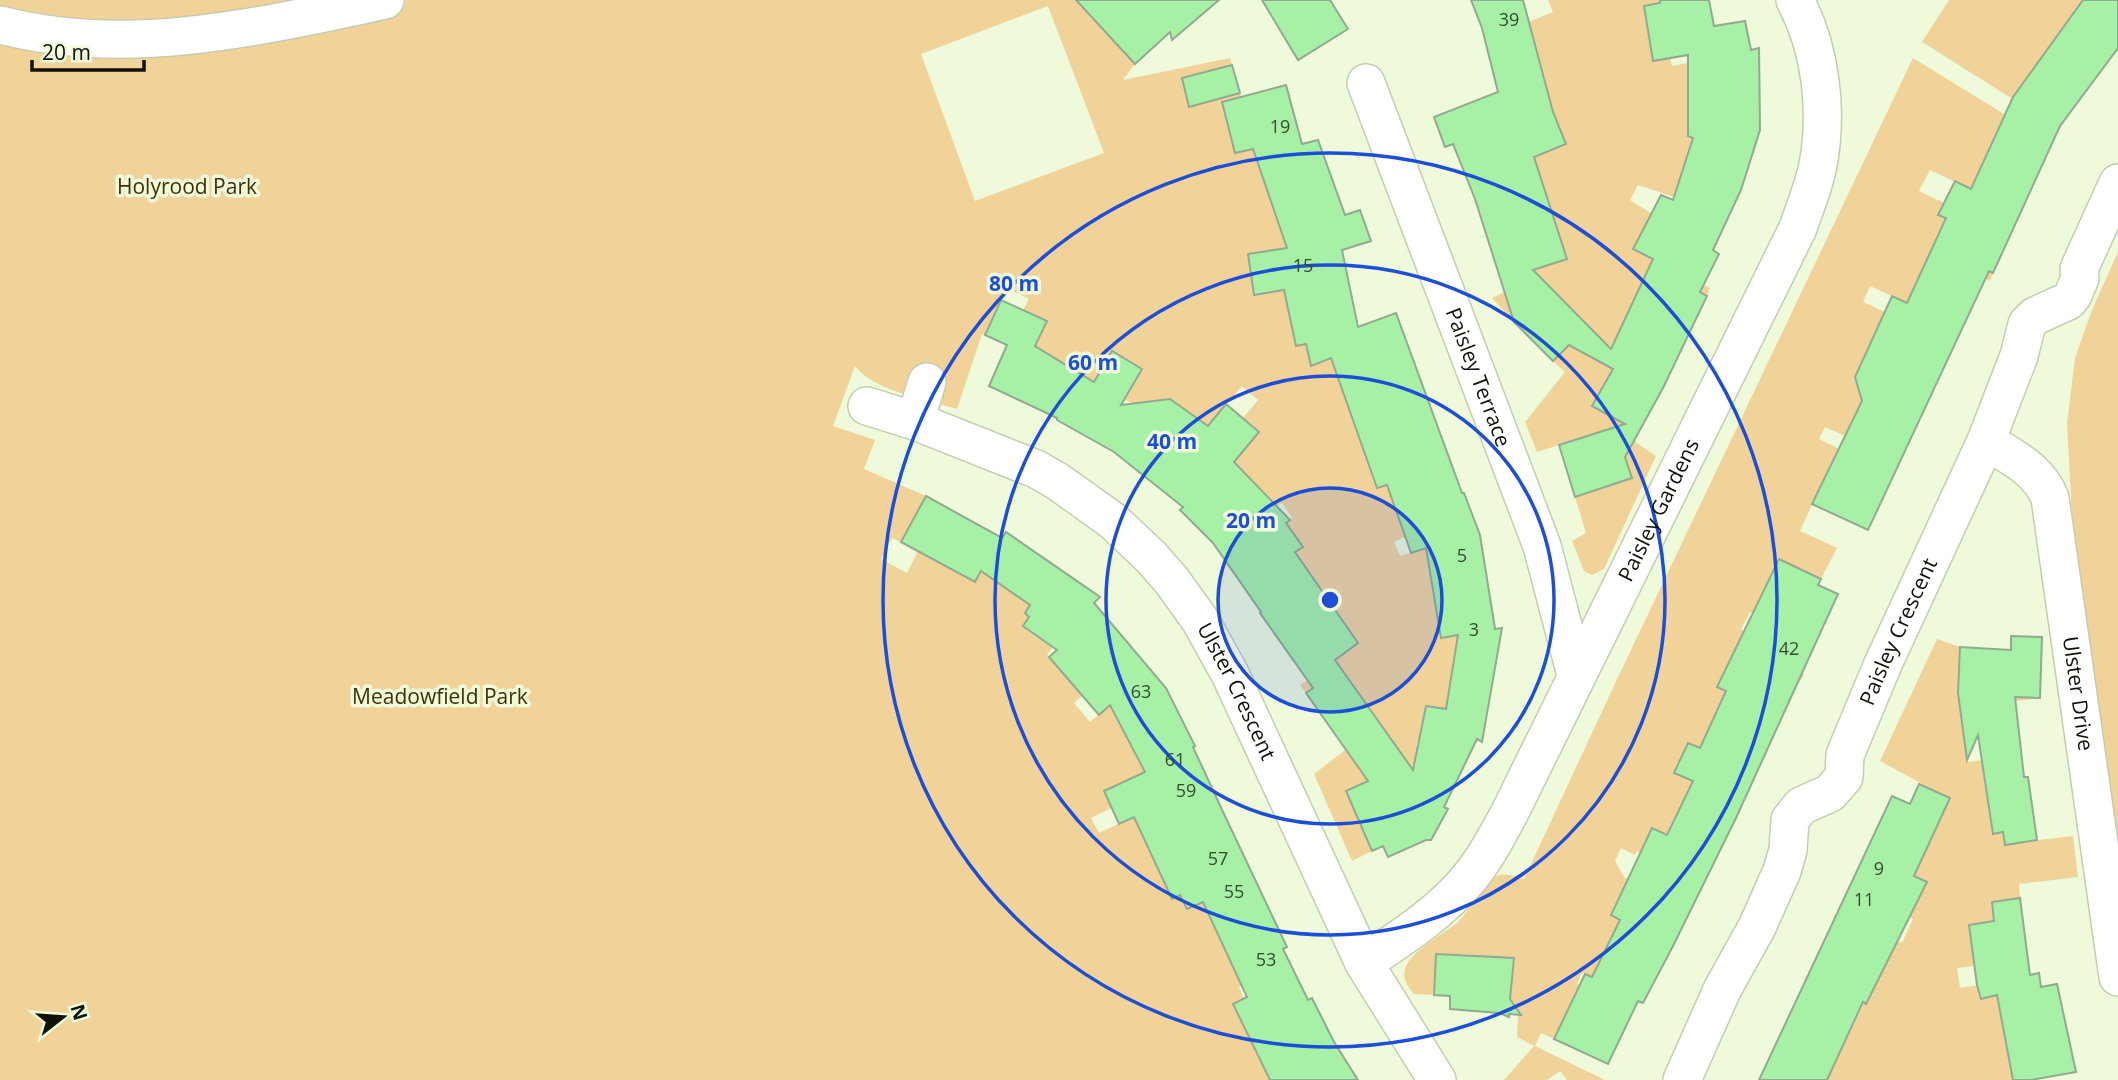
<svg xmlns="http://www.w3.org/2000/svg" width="2118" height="1080" font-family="'Open Sans',sans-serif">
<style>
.green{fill:#f1d39a;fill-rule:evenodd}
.building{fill:#a6f1a6;stroke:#92aa91;stroke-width:2}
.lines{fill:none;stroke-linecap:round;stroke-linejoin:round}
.minor-casing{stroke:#c3ceaf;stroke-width:40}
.minor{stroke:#fff;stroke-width:37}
.ring{fill:none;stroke:#1d4ed8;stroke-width:3.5}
.labels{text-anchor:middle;stroke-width:7;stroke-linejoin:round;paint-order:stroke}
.number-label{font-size:18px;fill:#354a30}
.park-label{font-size:21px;fill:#422f04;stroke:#eefad9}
.street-label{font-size:21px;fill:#0f1208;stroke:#eefad9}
.centre{fill:#1d4ed8;stroke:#eefad9;stroke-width:3.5}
.ring-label{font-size:21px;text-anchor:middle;font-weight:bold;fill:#1d4ed8;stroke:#eefad9;stroke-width:7;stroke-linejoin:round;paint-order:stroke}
</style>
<rect width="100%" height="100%" fill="#eefad9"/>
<g class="green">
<path d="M0 0H1101L1088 13 1135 64 1123 80 1230 58 1232 65 1182 78 1189 106 1240 93 1241 97 1252 94 1258 113 1228 125 1235 153 1284 141 1302 166 1325 159 1327 166 1267 187 1299 246 1248 254 1254 294 1306 287 1286 299 1295 346 1306 344 1311 366 1378 340 1381 472 1371 476 1376 488 1447 462 1396 511 1405 537 1394 542 1400 556 1458 539 1461 553 1427 559 1441 638 1469 634 1472 652 1498 653 1496 664 1455 657 1446 709 1426 706 1425 715 1478 740 1473 747 1421 734 1416 745 1428 751 1416 776 1376 806 1365 782 1346 791 1372 851 1352 861 1314 774 1345 750 1372 712 1341 669 1306 693 1300 685 1358 643 1294 553 1302 546 1286 523 1292 518 1282 503 1251 524 1234 462 1259 433 1243 418 1258 400 1242 386 1206 429 1140 408 1124 399 1142 368 1112 351 1094 381 1067 365 1033 350 1047 321 1023 310 1029 299 1007 289 985 335 982 334 957 409C927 400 874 391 855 366L833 426 875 440 864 469 926 496 901 542 892 538 881 559 907 573 918 551 974 582 990 558 1030 605 1029 617 1023 627 1044 641 1057 623 1068 631 1047 654 1083 695 1074 703 1090 722 1110 705 1145 772 1104 791 1111 808 1091 818 1099 833 1157 806 1180 895 1187 909 1203 902 1242 985 1239 987 1244 999 1233 1005 1254 1048 1321 1016 1326 1027 1279 1068 1267 1075 1269 1080H0ZM1048 6 1104 153 975 201 921 54Z"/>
<path d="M1548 0H1660V3L1644 6 1653 60 1670 58 1672 66 1688 63V117L1760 116V127L1691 123 1687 135 1693 138 1674 197 1638 185 1630 200 1657 217 1634 249 1710 288 1707 296 1649 269 1621 328 1630 357 1609 345 1600 362 1613 369 1592 406 1639 432 1634 441 1656 456 1604 569 1592 575 1584 571 1572 541 1586 533 1575 497 1632 478 1621 445 1597 433 1537 452 1525 422 1565 372 1553 361 1589 326 1557 294 1521 329 1492 298 1505 292 1531 271 1567 259 1549 204 1484 225 1481 219 1517 204 1528 160 1565 144 1504 32 1553 12Z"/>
<path d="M1949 0H2083L2023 82 2069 115 2060 129 1922 42Z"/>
<path d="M1913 58 2004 114 1979 170 1983 195 1930 170 1919 191 1944 203 1968 228 1956 255 1993 273 1990 281 1981 276 1907 303 1870 286 1863 302 1950 342 1866 393 1845 436 1825 427 1819 439 1888 473 1833 459 1800 531 1837 548 1821 579 1779 559 1770 578 1767 620 1750 612 1741 629 1758 638 1754 650 1804 675 1796 688 1731 657 1717 687 1733 695 1706 751 1675 773 1693 781 1687 792 1679 841 1652 828 1640 853 1637 851 1635 855 1621 848 1615 861 1624 877 1638 885 1673 946 1613 933 1592 977 1582 973 1577 984 1579 985 1576 992 1554 1039 1541 1033 1535 1046 1605 1080H1567L1560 1071 1547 1080H1504L1534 1046 1517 1037 1518 1014H1509L1513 958 1456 954V956L1437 955 1434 995 1414 994C1408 987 1402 979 1405 969 1409 952 1445 933 1458 922 1468 912 1488 879 1497 876 1505 872 1516 877 1524 879L1619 675Z"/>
<path d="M2118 252V856L2074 553 2067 424 2075 358 2092 310Z"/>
<path d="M1937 639 1960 647 1958 687 2009 697 2039 698 1960 709 1967 762 1985 760 2005 844 2073 836 2078 877 2019 884 2020 898 1992 902 1994 921 1969 925 1974 966 1957 968 1960 988 1978 985 1981 999 1997 995 2013 1080H1827L1864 1003H1866L1879 978 1885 936 1902 943 1913 919 1897 911 1902 899 1916 905 1927 883 1914 876 1950 799 1880 761Z"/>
</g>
<g class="building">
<path d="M1076 0H1219L1172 40 1170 32 1135 64Z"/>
<path d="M1262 0H1330L1348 29 1298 60Z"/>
<path d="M1471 0H1523L1553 112 1566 144 1534 157 1567 259 1533 270 1611 349 1653 259 1633 249 1661 195 1673 200 1693 138 1688 136V55L1653 61 1644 6 1660 3V0H1709L1714 26 1745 21 1751 50 1759 48 1760 130 1741 190 1713 250 1719 254 1700 292 1707 296 1663 388 1625 457 1632 478 1575 497 1559 445 1625 424 1592 406 1613 369 1569 345 1553 361 1514 322 1475 199 1453 144 1445 147 1434 117 1498 92 1482 28Z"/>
<path d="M2083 0H2118V48L2060 126 1993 273 1989 271 1868 530 1812 504 1862 401 1855 377 1892 296 1907 303 1946 218 1938 215 1955 181 1971 189 2013 97Z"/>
<path d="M1232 65 1240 93 1189 107 1182 78Z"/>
<path d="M1286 85 1302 144 1318 140 1345 215 1360 210 1371 241 1342 250 1358 327 1396 313 1462 493H1464L1480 535 1495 629 1502 628 1482 742 1477 739 1444 807 1448 809 1431 840H1426L1388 857 1383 846 1372 851 1346 791 1368 781 1306 693 1313 688 1260 613 1261 612 1213 543 1180 510 1183 507 1114 452 1057 420V418L989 386 1007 345 985 335 1001 300 1047 321 1035 346 1094 382 1112 351 1142 369 1121 405 1170 399 1208 426 1226 404 1259 432 1234 462 1290 520 1286 523 1303 547 1295 552 1358 643 1335 660 1413 770 1426 706 1446 709 1458 635 1441 638 1426 548 1411 553 1387 485 1377 488 1331 358 1311 366 1306 344 1296 346 1284 290 1254 295 1248 254 1287 248 1253 149 1235 153 1222 102Z"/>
<path d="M926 496 1002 538 1006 532 1100 597 1094 603 1166 688 1195 746 1193 747 1224 814 1287 947 1283 949 1308 1000 1312 998 1334 1042 1358 1080H1270L1233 1004 1247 997 1203 902 1187 909 1180 895 1172 899 1134 817 1119 824 1104 791 1145 772 1110 705 1099 715 1049 657 1057 650 1023 626 1029 617 1025 613 1030 605 981 571 975 582 901 542Z"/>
<path d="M1779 559 1821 579 1818 585 1838 594 1736 818 1673 946 1643 1003 1638 1001 1608 1064 1554 1039 1585 974 1592 977 1620 920 1611 915 1652 828 1667 835 1693 781 1674 773 1688 743 1700 748 1726 691 1717 687Z"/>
<path d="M2011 636 2042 637 2040 698 2015 697 2024 777H2028L2037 840 2005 845 2003 832 1993 834 1978 735 1967 760 1958 693 1960 647 2011 650Z"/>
<path d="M1919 784 1950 798 1914 876 1927 882 1866 1004 1863 1002 1827 1080H1759L1892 796 1910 804Z"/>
<path d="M2020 898 2030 975 2039 973 2041 987 2057 984 2076 1072 2031 1080H2013L1997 995 1981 999 1977 985 1969 925 1994 921 1992 902Z"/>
<path d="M1436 954 1514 958 1510 999 1521 1015 1509 1014V1017L1499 1013 1450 1009V996L1434 995Z"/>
</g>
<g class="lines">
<g class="minor-casing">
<g id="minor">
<path d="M0 25C128 58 259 27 385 0"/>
<path id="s1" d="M1366 83 1542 546 1576 675"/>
<path id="s2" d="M867 406 915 421 1036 469 1057 481 1113 521 1151 557 1172 581 1200 620 1230 674 1364 963 1437 1080"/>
<path d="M915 421 927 382"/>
<path id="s3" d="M1986 441C2011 457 2039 469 2050 498L2118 977"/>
<path id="s4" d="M1364 963C1401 938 1442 912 1470 877 1486 858 1498 834 1510 812L1798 228C1805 207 1814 186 1818 165 1828 111 1821 49 1795 0"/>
<path id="s5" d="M1682 1080 1723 988 1757 927 1782 871 1788 850 1790 820 1801 806 1830 793 1844 777 1845 755 1883 664 1986 441 2019 356 2027 324 2035 316 2068 301 2073 295 2080 278 2079 269 2118 183"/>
</g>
</g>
<use href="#minor" class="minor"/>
</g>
<circle cx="1330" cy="600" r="112" fill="#1d4ed8" fill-opacity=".12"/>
<g class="ring">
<circle cx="1330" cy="600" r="112"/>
<circle cx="1330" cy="600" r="224"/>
<circle cx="1330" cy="600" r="335"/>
<circle cx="1330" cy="600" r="447"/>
</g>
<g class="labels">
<g class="number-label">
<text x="1509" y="26">39</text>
<text x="1280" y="133">19</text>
<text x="1303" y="272">15</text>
<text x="1462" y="562">5</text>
<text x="1474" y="636">3</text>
<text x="1789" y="655">42</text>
<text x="1141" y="698">63</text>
<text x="1175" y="766">61</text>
<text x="1186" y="797">59</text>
<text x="1218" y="865">57</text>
<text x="1879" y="875">9</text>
<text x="1234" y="898">55</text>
<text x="1864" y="906">11</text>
<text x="1266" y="966">53</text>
</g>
<g class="park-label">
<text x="187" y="194">Holyrood Park</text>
<text x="440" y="704">Meadowfield Park</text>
</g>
<g class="street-label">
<text dy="7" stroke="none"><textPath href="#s1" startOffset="315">Paisley Terrace</textPath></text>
<text dy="7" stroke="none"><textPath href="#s4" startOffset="550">Paisley Gardens</textPath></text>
<text dy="7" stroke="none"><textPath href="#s5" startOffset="511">Paisley Crescent</textPath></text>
<text dy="7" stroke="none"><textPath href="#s2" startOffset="486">Ulster Crescent</textPath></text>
<text dy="7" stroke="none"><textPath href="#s3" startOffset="285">Ulster Drive</textPath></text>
</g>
</g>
<circle cx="1330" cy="600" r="10" class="centre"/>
<g class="ring-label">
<text x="1014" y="291">80 m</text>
<text x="1093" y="370">60 m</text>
<text x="1172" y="449">40 m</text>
<text x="1251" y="528">20 m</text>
</g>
<g transform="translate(63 1017) rotate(73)" stroke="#eefad9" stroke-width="5" paint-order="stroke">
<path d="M0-5L12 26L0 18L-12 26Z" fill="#0f1208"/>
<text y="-10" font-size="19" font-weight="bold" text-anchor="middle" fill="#0f1208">N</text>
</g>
<path d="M32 60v10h112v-10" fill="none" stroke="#0f1208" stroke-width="3.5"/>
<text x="42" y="60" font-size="21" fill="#0f1208" stroke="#eefad9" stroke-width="5" paint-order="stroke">20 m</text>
</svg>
